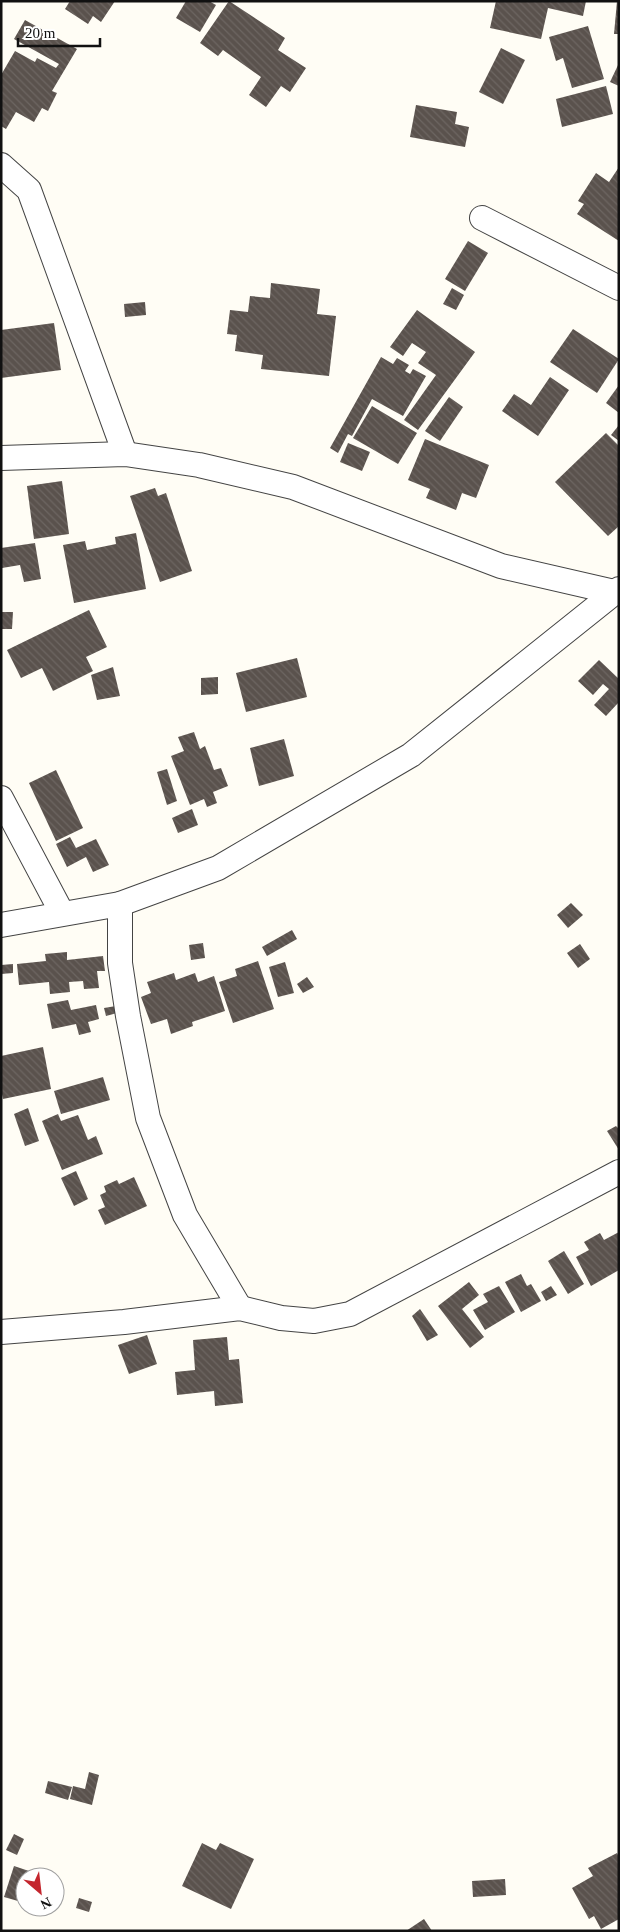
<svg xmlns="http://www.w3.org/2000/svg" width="620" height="1932" font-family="'Times New Roman',serif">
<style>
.building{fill:url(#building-back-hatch)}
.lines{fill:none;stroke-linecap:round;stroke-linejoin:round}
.minor-casing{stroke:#444;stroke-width:26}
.minor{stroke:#fff;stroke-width:24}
</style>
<defs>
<pattern id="building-back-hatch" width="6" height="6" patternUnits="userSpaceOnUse" patternTransform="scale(1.25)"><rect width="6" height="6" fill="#5a524d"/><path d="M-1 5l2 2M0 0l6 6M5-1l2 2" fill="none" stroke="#6d6662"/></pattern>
</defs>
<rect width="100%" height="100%" fill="#fffdf5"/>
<g class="building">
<path d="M70 1H115L101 22 93 16 88 24 65 9Z"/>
<path d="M186 1H209L216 5 200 32 176 18Z"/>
<path d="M229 1 285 38 278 50 306 68 290 92 281 86 266 107 249 95 261 77 223 50 218 56 200 43Z"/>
<path d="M496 1H586L583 16 548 8 541 39 490 28Z"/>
<path d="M617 1H619V34H614Z"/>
<path d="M25 20 77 49 52 91 57 93 48 111 42 108 34 122 16 112 6 129 1 126V75L15 51 35 62 37 58 56 68 59 64 14 39Z"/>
<path d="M588 26 604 79 572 88 563 58 556 61 549 37Z"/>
<path d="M501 48 525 60 503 104 479 92Z"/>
<path d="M619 63V86L610 82Z"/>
<path d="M606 86 613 114 562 127 556 99Z"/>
<path d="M416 105 457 112 455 124 469 127 465 147 410 137Z"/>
<path d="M619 167V241L577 214 584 204 578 201 596 173 609 182Z"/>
<path d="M468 241 488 253 465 291 445 279Z"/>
<path d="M271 283 320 289 317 314 336 316 329 376 261 369 263 355 235 351 237 335 227 334 230 310 248 312 250 296 270 298Z"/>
<path d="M452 288 464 295 456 310 443 304Z"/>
<path d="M145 302 146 315 125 317 124 304Z"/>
<path d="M417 310 475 352 418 430 404 420 436 375 418 363 426 352 412 343 403 356 390 347Z"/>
<path d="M54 323 61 370 1 378V330Z"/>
<path d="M573 329 619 359 597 393 550 362Z"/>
<path d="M381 357 393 364 397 358 409 365 405 371 410 374 413 369 426 376 403 416 372 399 352 436 348 434 338 453 330 448Z"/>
<path d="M550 377 569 390 538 436 502 411 514 394 531 405Z"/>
<path d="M619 385V413L606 403Z"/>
<path d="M449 397 463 407 440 441 425 431Z"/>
<path d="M372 406 417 433 398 464 353 438Z"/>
<path d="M619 425V441L611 435Z"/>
<path d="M606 433 619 446V526L608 536 555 482Z"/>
<path d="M425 439 489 465 476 498 462 493 456 510 426 498 430 489 408 480Z"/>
<path d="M348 443 370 452 362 471 340 462Z"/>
<path d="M62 481 69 534 34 539 27 486Z"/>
<path d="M155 488 158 496 166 493 192 571 160 582 130 496Z"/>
<path d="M136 533 146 589 74 603 63 545 85 541 87 550 116 544 115 537Z"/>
<path d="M35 543 41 579 24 582 20 565 2 568 1 548Z"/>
<path d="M89 610 107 647 86 657 93 671 53 691 42 668 21 678 7 650Z"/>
<path d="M1 612H13L12 629H1Z"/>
<path d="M297 658 307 697 246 712 236 673Z"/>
<path d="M599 660 619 679V702L606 716 594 705 609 689 603 684 593 695 578 681Z"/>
<path d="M113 667 120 696 97 700 91 675Z"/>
<path d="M218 677V694L201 695V678Z"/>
<path d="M194 732 200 749 205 746 214 770 221 768 228 786 213 792 217 803 207 807 204 799 190 805 171 756 184 751 178 737Z"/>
<path d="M284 739 294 776 259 786 250 748Z"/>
<path d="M167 769 177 801 167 805 157 772Z"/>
<path d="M56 770 83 828 56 841 29 783Z"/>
<path d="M192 809 198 825 178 833 172 818Z"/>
<path d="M70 837 76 848 96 839 109 865 93 872 86 857 67 867 56 844Z"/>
<path d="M571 903 583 915 568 928 557 915Z"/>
<path d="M292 930 297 939 267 956 262 947Z"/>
<path d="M203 943 205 958 191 960 189 945Z"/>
<path d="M580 944 590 959 578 968 567 953Z"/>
<path d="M67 952V960L103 956 105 971H97L99 988 84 989 83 981 69 982 70 992 50 994 49 982 19 985 17 964 46 961 45 954Z"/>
<path d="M258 961 274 1009 233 1023 219 982 237 976 235 969Z"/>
<path d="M285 962 294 993 278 997 269 967Z"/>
<path d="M13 964V973L1 974V965Z"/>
<path d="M174 973 176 980 195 973 198 982 214 976 225 1011 192 1022 193 1026 171 1034 167 1019 151 1024 141 997 151 993 147 982Z"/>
<path d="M307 977 314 987 303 993 297 984Z"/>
<path d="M68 1000 71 1010 96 1005 99 1019 88 1022 91 1032 79 1035 76 1024 52 1029 47 1004Z"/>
<path d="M116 1006 117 1013 106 1016 104 1008Z"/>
<path d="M43 1047 51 1089 3 1099 1 1089V1056Z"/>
<path d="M103 1077 110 1100 61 1114 54 1091Z"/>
<path d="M28 1108 39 1141 25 1146 14 1114Z"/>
<path d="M58 1114 61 1121 78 1115 88 1140 96 1136 103 1154 62 1170 42 1121Z"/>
<path d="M616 1126 619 1129V1150L607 1131Z"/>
<path d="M76 1171 88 1199 74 1206 61 1178Z"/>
<path d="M134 1177 147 1206 105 1225 98 1210 105 1207 100 1195 106 1192 104 1186 117 1180 119 1184Z"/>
<path d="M619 1232V1270L591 1286 576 1257 589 1250 584 1242 600 1233 604 1240Z"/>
<path d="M564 1251 584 1284 568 1294 548 1261Z"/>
<path d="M521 1274 527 1286 531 1284 541 1301 521 1312 505 1282Z"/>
<path d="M469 1282 479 1295 462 1309 484 1337 470 1348 438 1306Z"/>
<path d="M499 1286 515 1312 485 1330 473 1310 488 1302 483 1294Z"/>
<path d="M551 1286 557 1295 546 1301 541 1292Z"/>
<path d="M420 1309 438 1335 427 1341 412 1316Z"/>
<path d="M147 1335 157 1364 129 1374 118 1345Z"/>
<path d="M227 1337 229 1360 239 1359 243 1403 215 1406 214 1391 177 1395 175 1372 195 1370 193 1340Z"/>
<path d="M89 1772 99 1775 92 1805 70 1799 73 1786 85 1789Z"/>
<path d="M48 1781 72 1787 68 1800 45 1793Z"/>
<path d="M14 1834 24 1839 17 1855 6 1850Z"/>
<path d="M202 1843 216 1850 220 1843 254 1859 231 1909 182 1886Z"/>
<path d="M617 1853 619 1857V1919L601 1929 594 1916 589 1919 572 1888 593 1876 588 1868Z"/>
<path d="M14 1866 47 1877H25V1903L4 1897Z"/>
<path d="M505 1879 506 1895 473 1897 472 1881Z"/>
<path d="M79 1898 92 1902 89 1912 76 1908Z"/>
<path d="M424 1919 432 1931H406Z"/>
</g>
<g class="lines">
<g class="minor-casing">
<g id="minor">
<path d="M1 165 29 190 125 454"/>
<path d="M482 218 619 288"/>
<path d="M1 458 125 454 199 465 293 487 501 566 614 592"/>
<path d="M1 798 62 913"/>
<path d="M120 904V963L128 1016 148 1118 185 1215 240 1308"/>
<path d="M1 925 120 904 218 868 411 755 619 589"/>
<path d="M1 1332 124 1322 240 1308 281 1318 314 1321 350 1314 619 1172"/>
</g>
</g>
<use href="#minor" class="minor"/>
</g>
<rect width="620" height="1932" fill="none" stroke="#111111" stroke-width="5"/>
<g transform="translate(40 1892) rotate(152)"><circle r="24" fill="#ffffff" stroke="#a0a0a0"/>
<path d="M0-4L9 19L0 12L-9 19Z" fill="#c4262e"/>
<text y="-8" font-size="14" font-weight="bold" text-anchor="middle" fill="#111111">N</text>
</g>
<path d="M18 38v8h82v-8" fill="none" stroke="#111111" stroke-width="2.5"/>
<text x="25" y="38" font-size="15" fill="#111111" stroke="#ffffff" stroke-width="4" paint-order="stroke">20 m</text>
</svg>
